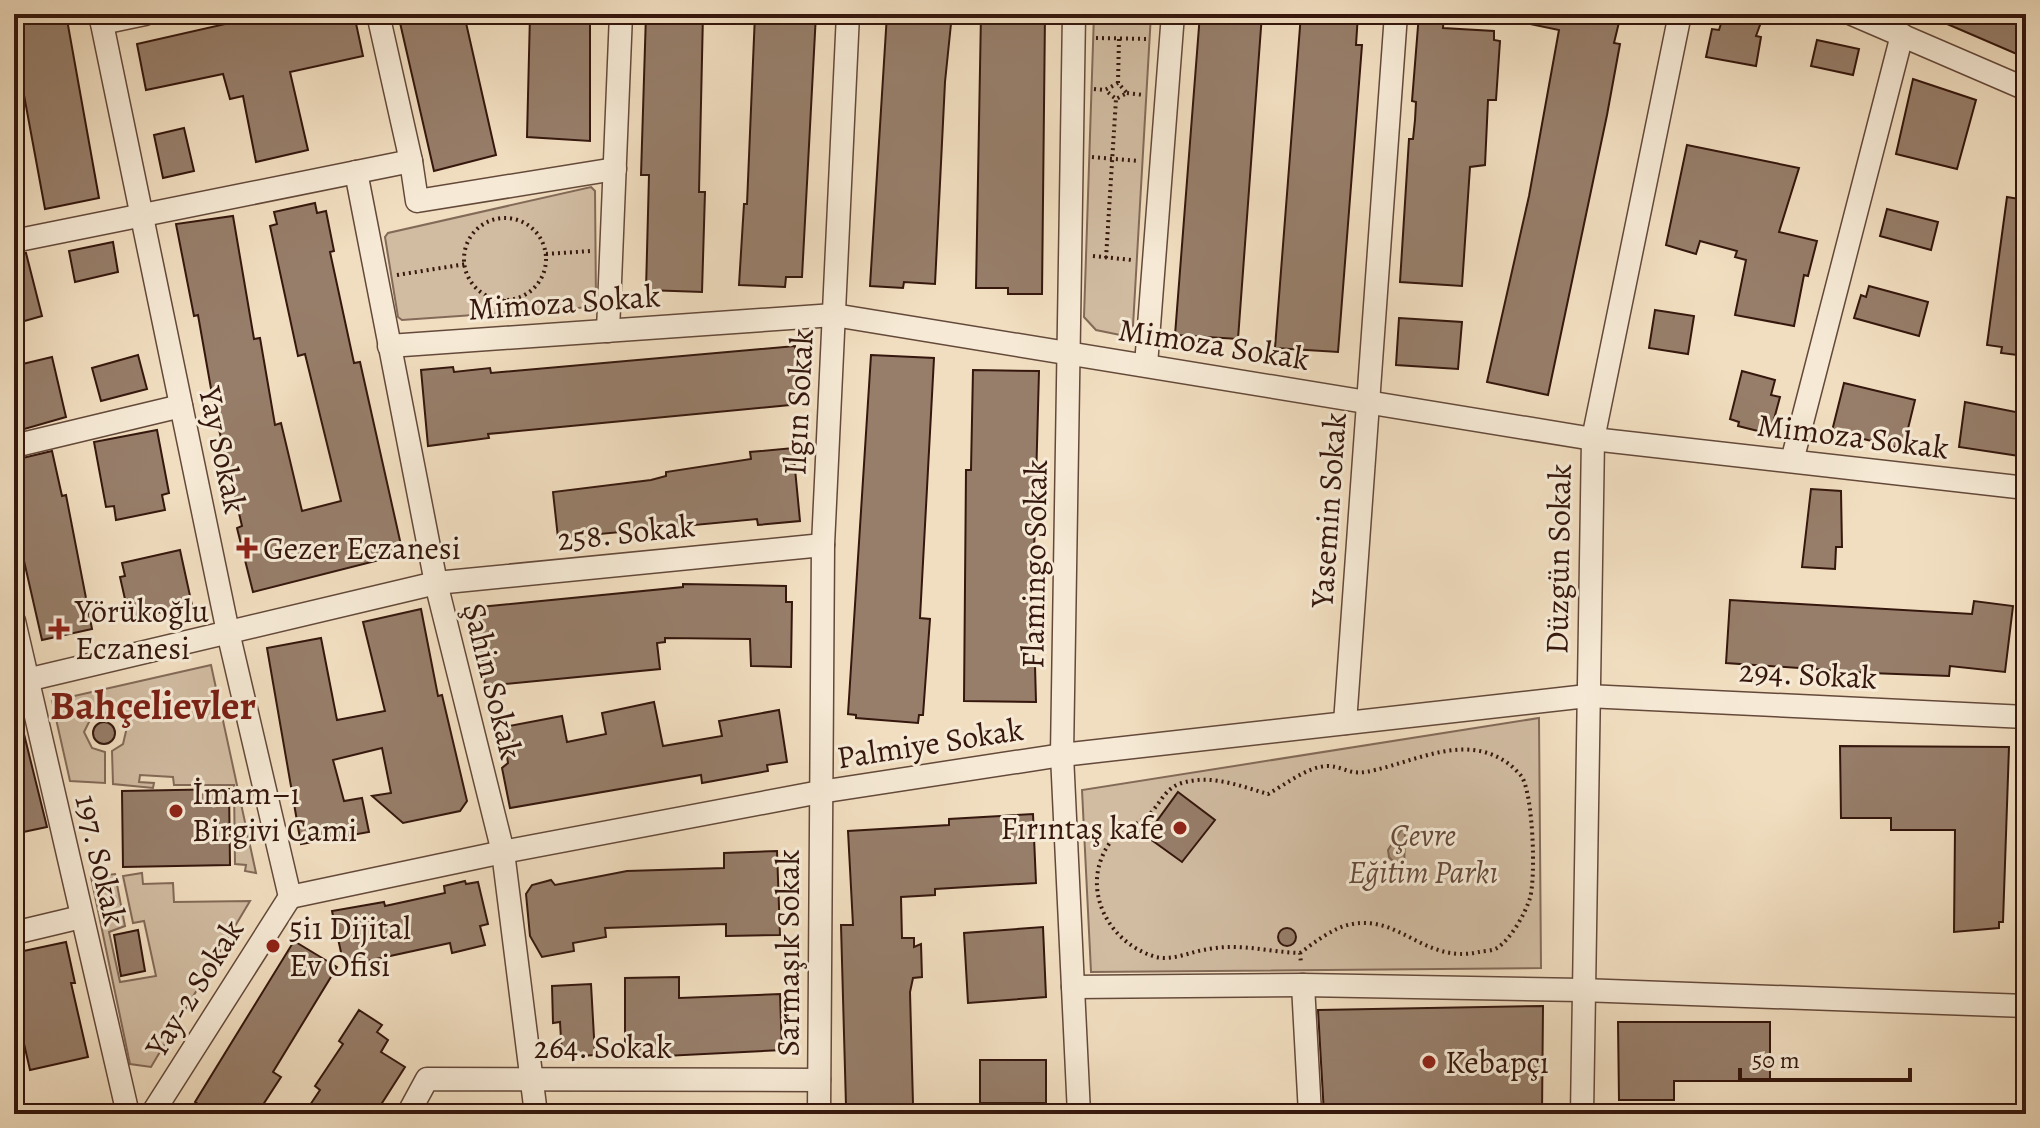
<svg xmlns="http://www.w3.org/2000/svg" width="2040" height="1128" font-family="Alegreya,serif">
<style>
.green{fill:#d1bca2;stroke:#836a58;stroke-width:2}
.water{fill:#b19a83;stroke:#7f6654;stroke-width:2}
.building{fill:#977e6a;stroke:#35170d;stroke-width:2}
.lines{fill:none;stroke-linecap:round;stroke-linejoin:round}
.minor-casing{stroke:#64493a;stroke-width:25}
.path{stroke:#35170d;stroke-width:4;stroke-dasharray:2 4;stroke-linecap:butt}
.minor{stroke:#f6ead6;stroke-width:22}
.poi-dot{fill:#8f2418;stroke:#f6ead6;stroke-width:3}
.labels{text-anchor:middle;stroke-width:6;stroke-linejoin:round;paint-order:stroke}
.street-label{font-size:32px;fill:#35170d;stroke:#f6ead6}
.poi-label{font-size:32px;fill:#35170d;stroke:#f6ead6;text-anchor:start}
.park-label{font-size:32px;font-style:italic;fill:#64493a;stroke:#f6ead6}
.district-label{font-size:40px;font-weight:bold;fill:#7a1f14;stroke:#f6ead6}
</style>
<rect width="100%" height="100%" fill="#f1dec0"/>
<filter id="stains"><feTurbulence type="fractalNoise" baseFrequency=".0025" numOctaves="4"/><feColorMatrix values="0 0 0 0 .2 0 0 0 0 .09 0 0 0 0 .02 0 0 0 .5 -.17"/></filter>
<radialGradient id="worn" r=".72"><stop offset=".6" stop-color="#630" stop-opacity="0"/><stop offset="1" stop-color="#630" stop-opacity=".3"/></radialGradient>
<g class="green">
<path d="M1094 14H1151L1133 326 1120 335 1096 330 1084 317Z"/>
<path d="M591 187 595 191 596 302 591 307 402 320 398 317 385 237 388 233Z"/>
<path d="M211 665 256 873 245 871 246 865 235 864 234 785H174L173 777 140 775 139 782 154 783 153 788 113 784 112 751 123 744 127 727C118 713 107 709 92 716L84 732 92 748 105 752V783L70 781 52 701Z"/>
<path d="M1539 718 1541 968 1091 972 1082 790Z"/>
<path d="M142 873 143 884 173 883 174 902 250 901 151 1067 130 1064 91 877 115 874 125 926 109 932 120 982 156 976 144 921 133 923 123 876Z"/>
</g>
<path class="water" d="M1402 829H1405L1404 874 1389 857 1388 850Z"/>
<g class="building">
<path d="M14 14H66L99 198 45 209 14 41Z"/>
<path d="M243 14H354L363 56 290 72 308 150 256 162 243 96 230 99 223 74 146 90 137 44 243 20Z"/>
<path d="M398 14H464L496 155 434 171Z"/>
<path d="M530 14H590V141L527 137Z"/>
<path d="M646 14H703L699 192H705L702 292 646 290 649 175H641Z"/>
<path d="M755 14H816L802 277H786L785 287 739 285 744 204H747Z"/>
<path d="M887 14H952L945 82 935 284 904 282 903 288 870 286Z"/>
<path d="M981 14H1045L1042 294H1008V288H976Z"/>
<path d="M1200 14H1262L1238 339 1175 335Z"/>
<path d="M1301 14H1358L1356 45H1362L1338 352 1275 348Z"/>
<path d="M1419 14H1444L1443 28 1494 31V40L1500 41 1496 100H1488L1485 165 1470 167 1462 286 1400 282 1409 139H1413L1415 120 1416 102 1412 101Z"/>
<path d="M1521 14H1621L1614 43 1620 44 1607 115 1548 395 1487 382 1529 196 1559 30 1520 22Z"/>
<path d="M1724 14H1764L1756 36 1761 37 1756 66 1706 57 1712 29 1719 30Z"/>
<path d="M1924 14H2026V58Z"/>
<path d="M1817 40 1859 49 1853 75 1811 66Z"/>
<path d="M1913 79 1976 100 1957 169 1896 154Z"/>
<path d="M184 128 194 171 163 178 154 135Z"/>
<path d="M1687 145 1799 168 1779 232 1817 241 1808 276 1804 275 1794 326 1735 315 1746 260 1735 257 1737 251 1700 241 1696 254 1666 245Z"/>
<path d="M2007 197 2026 200V356L2001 353 2002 347 1987 345Z"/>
<path d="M315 203 317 213 326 211 334 251 330 252 354 363 360 362 403 554 253 592 237 528 242 526 216 417 198 315 194 316 176 224 233 216 254 339 260 338 275 425 281 423 302 511 341 501 305 354 298 356 270 226 277 224 274 212Z"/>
<path d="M1887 209 1938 222 1931 250 1880 236Z"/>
<path d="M113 242 118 272 75 282 69 251Z"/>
<path d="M26 253 42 316 14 324V255Z"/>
<path d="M1869 286 1928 302 1919 336 1854 318 1861 295 1866 297Z"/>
<path d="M1655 310 1694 316 1688 354 1649 348Z"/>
<path d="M1399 318 1462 322 1458 369 1396 365Z"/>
<path d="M795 346 800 404 488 434 489 438 428 446 421 370 453 367 454 372 490 368 491 373Z"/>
<path d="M138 355 147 389 101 401 92 368Z"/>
<path d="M871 355 934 358 920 618 930 619 923 715H919L918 723 856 718V715L848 714Z"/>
<path d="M52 357 66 417 14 432V366Z"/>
<path d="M973 370 1039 371 1033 593 1036 702 964 701 966 470H971Z"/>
<path d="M1742 371 1775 380 1771 395 1780 397 1770 434 1738 426 1739 422 1730 419Z"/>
<path d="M1844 383 1915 400 1903 449 1832 431Z"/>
<path d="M1965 402 2026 414V457L1959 447Z"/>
<path d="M157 430 169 493 162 495 165 510 116 520 114 506 106 507 94 442Z"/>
<path d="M793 448 800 521 758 525 757 519 558 538 553 492 651 480 666 476V472L751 459 750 452Z"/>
<path d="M52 451 62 496 66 495 92 629 42 640 14 517V460Z"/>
<path d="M1811 489 1841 491 1842 547H1836L1835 569 1802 567Z"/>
<path d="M180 550 192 605 137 618 134 606 127 608 120 577 125 576 122 563Z"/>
<path d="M683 584 786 586V602H792L791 667 751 666 750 639 665 638V642L657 643 660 669 485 686 482 654 475 655 470 608 683 587Z"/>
<path d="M1730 600 1972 614 1974 601 2013 606 2005 672 1950 666 1949 676 1870 673 1726 663Z"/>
<path d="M421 609 438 696 442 695 467 801 460 811 403 823 372 796 391 793 382 748 333 760 344 801 362 798 369 832 301 844 267 648 321 638 337 720 385 711 363 622Z"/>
<path d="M654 702 663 746 722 736 719 721 779 710 787 762 767 765 768 771 702 783 701 775 510 808 502 768 508 763 506 749 514 747 509 726 562 716 567 742 606 734 602 713Z"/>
<circle cx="104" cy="733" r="11"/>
<path d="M21 722 47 827 14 834V723Z"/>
<path d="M1840 746 2009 747 2003 922H1999V928L1954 932 1955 830H1891V818H1841Z"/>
<path d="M229 789 230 865 123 867 122 791Z"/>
<path d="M1178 792 1215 820 1182 862 1146 836Z"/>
<path d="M1033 814 1036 883 935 889V895L901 897 902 938H914V947L921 944 922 977 913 978 910 992 913 1104 846 1106 841 925H853L848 831 949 825V819Z"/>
<path d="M777 851 780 935 726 936V924L605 928 606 937 573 943 574 951 542 957 530 936 526 894 532 885 551 880 555 885 627 871 724 868V853Z"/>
<path d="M465 881 466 884 478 882 488 924 480 926 485 945 452 953 450 943 344 966 332 911 384 902 385 906 445 893 444 886Z"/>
<path d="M1043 927 1046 997 968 1003 964 933Z"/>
<circle cx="1287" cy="937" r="9"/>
<path d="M138 930 145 971 121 976 114 935Z"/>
<path d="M294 941 337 967 273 1072 281 1077 257 1114H213L195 1102Z"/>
<path d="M66 942 75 983H71L88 1057 30 1070 14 1000V953Z"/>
<path d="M679 977V998L780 994 782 1050 625 1058V978Z"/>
<path d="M591 984 595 1055 562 1057 560 1022 553 1023 552 986Z"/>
<path d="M1543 1006 1542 1114H1324L1318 1010Z"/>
<path d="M359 1010 382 1025 377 1032 388 1040 381 1052 405 1067 375 1114H304L320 1090 315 1086 343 1044 339 1041Z"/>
<path d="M1618 1022H1770V1081H1674V1100H1619Z"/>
<rect x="980" y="1060" width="66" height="43"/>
</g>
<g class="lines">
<g class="minor-casing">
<g id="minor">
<path d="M100 14 228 632 290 897"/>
<path d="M1074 14 1062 755 1079 1114"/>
<path d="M1852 14 2026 89"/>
<path d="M102 23 145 14"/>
<path d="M411 161 417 201 615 169"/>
<path d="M356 172 436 583 503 852 536 1114"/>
<path d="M14 241 411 161 378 14"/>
<path d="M608 331 621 14"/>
<path d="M389 346 834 315 1593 439 2026 488"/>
<path d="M1146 365 1173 14"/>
<path d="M14 446 181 406"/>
<path d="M1792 461 1902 35"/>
<path d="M14 621 128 1114"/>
<path d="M14 683 436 583 823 545"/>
<path d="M1345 723 1396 14"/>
<path d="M290 897 503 852 820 792 1062 755 1587 696 2026 717"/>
<path d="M14 933 81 917"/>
<path d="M1073 987 1303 985"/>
<path d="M152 1114 290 897"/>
<path d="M408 1114 427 1079 819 1080"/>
<path d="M819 1114 823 545 848 14"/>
<path d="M1310 1114 1303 985 1581 990 2026 1006"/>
<path d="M1582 1114 1593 439 1680 14"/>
</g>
</g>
<g class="path">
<path d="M1096 38 1150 39"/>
<path d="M1118 83 1119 38"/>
<path d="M1094 89 1105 90 1118 83 1127 93 1116 99 1105 90"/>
<path d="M1127 93 1144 95"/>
<path d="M1092 157 1139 161"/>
<circle cx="505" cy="259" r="41"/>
<path d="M546 254 591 251"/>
<path d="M1093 256 1132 260"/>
<path d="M1106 258 1116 99"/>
<path d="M397 275 466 264"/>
<path d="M504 299 505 317"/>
<path d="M1300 953C1315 942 1334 927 1352 924 1400 915 1425 964 1479 952 1484 951 1492 951 1497 948 1511 939 1525 914 1530 898 1536 876 1533 796 1522 777 1519 773 1513 767 1509 764 1467 733 1419 760 1375 770 1349 777 1347 767 1328 766 1308 766 1285 785 1268 794 1240 786 1209 773 1179 784 1163 790 1158 809 1145 818 1132 828 1117 831 1107 847 1081 890 1108 943 1156 957 1174 961 1192 951 1209 949 1241 943 1268 952 1300 953L1301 963"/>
</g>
<use href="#minor" class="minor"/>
</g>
<g class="poi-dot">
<path d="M243 536h8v8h8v8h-8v8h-8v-8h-8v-8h8z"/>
<path d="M55 617h8v8h8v8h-8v8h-8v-8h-8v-8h8z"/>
<circle cx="176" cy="811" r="8"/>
<circle cx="1180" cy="828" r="8"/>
<circle cx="273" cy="946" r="8"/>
<circle cx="1429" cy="1062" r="8"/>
</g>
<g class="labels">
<g class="street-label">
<text transform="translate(564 302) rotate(-4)" y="11">Mimoza Sokak</text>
<text transform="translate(1214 344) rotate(9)" y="11">Mimoza Sokak</text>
<text transform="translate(798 402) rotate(-87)" y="11">Ilgın Sokak</text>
<text transform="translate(1853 436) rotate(7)" y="11">Mimoza Sokak</text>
<text transform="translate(223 450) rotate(78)" y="11">Yay Sokak</text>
<text transform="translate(1328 510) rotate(-86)" y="11">Yasemin Sokak</text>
<text transform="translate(626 532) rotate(-6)" y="11">258. Sokak</text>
<text transform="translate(1558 559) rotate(-89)" y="11">Düzgün Sokak</text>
<text transform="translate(1034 564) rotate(-89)" y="11">Flamingo Sokak</text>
<text transform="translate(1808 674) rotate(3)" y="11">294. Sokak</text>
<text transform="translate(493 681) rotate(76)" y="11">Şahin Sokak</text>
<text transform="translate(930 743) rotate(-9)" y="11">Palmiye Sokak</text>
<text transform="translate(101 860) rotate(77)" y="11">197. Sokak</text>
<text transform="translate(788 953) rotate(-90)" y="11">Sarmaşık Sokak</text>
<text transform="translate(194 988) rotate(-58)" y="11">Yay-2 Sokak</text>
<text x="603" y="1058">264. Sokak</text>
</g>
<g class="poi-label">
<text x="263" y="559">Gezer Eczanesi</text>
<text x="75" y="622">Yörükoğlu<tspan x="75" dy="37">Eczanesi</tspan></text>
<text x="192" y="804">İmam–ı<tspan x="192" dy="37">Birgivi Cami</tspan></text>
<text x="1164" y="839" text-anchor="end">Fırıntaş kafe</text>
<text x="289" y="939">5i1 Dijital<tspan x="289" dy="37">Ev Ofisi</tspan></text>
<text x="1445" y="1073">Kebapçı</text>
</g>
<g class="park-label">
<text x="1423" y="846">Çevre<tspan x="1423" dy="37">Eğitim Parkı</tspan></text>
</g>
<g class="district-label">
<text x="153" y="719">Bahçelievler</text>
</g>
</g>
<rect width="2040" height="1128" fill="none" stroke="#f1dec0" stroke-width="48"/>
<rect x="16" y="16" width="2008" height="1096" fill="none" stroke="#35170d" stroke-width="4"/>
<rect x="24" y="24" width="1992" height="1080" fill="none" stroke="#35170d" stroke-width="2"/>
<path d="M1740 1068v12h170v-12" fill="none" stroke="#35170d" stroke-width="4"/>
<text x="1752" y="1068" font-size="24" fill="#35170d" stroke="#f6ead6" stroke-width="6" paint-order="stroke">50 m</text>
<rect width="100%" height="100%" filter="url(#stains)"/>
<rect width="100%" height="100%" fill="url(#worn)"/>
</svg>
